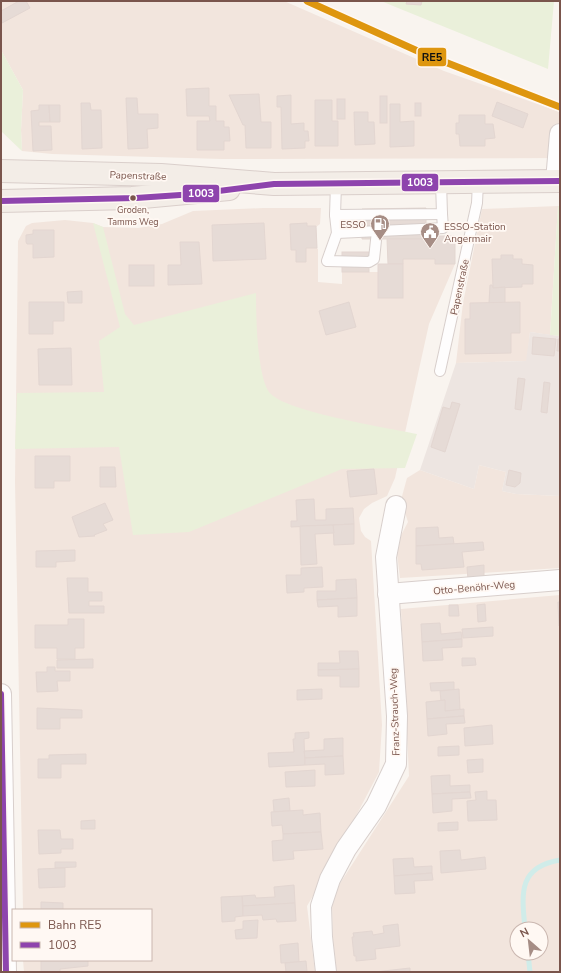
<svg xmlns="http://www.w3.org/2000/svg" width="561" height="973" font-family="'Nunito Sans',sans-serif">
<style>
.residential{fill:#f2e5dd;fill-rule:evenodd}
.industrial{fill:#ede5e1}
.green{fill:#eaf0da}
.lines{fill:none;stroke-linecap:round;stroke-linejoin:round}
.stream{stroke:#d0ece9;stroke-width:5}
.building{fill:#e6dbd6;stroke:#e3d6d1}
.lane-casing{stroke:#d8cfcc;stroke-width:12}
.street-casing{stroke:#d8cfcc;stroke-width:22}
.primary-casing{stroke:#dacfcb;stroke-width:24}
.lane{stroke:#fefdfd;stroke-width:10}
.street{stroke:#fefdfd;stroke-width:20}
.primary{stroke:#f3ede7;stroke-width:22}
.bus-1-casing{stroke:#fff8f3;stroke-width:9}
.bus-1{stroke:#8e44ad;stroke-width:6}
.rail-1-casing{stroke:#fff8f3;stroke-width:10}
.rail-1{stroke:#de960f;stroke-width:7}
.bus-dot{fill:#7a554c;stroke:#fff8f3;stroke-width:1.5}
.labels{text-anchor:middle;stroke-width:3.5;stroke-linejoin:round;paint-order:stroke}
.bus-label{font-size:9px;fill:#7a554c;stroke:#fff8f3}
.street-label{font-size:10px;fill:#7a554c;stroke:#fff8f3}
.poi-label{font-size:10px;fill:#7a554c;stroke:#fff8f3;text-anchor:end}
.line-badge{stroke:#fff8f3;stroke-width:1.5}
.badge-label{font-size:11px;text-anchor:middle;font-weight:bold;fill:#fff}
.pale-badge-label{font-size:11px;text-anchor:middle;font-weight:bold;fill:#111}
</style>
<rect width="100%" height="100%" fill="#f9f4ef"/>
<g class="residential">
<path d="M1 1H284L444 71 560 112V158L222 159 52 154 22 151 21 130 23 90 1 50Z"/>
<path d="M558 206 550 335 530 332 527 361 456 363 463 303 482 209Z"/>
<path d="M263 208H321L320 224 316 227 317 248 318 249V282L342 284V272H378V264H403V259H435V264H455L429 324 395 478 387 496 372 503 364 509 359 518 361 531 365 537 371 541 382 725 379 772 324 877 307 906 315 972H24L23 960H151V910H23L15 482 18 241 26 226 32 223 65 220 93 223 103 227 138 228 162 224 193 211Z"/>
<path d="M479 465 506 472 502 491 516 494 560 496V568L400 578 396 545 408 522 401 500 407 478 420 470 474 489Z"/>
<path d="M560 595V972H334L332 902 339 885 409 776 401 609ZM517 929H541V953H517Z"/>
</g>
<path class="industrial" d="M530 332 560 336V496L516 494 502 491 506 472 479 465 474 489 420 470 456 363 526 361Z"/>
<g class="green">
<path d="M381 1H554L548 69 398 8Z"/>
<path d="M1 50 23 90 21 130 22 151 1 131Z"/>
<path d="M558 206H560V336L550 335Z"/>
<path d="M93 223 103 227 125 314 134 325 256 293C256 314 257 381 271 394 288 412 388 428 417 434L405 468 342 469 189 532 133 535 119 447 15 449 17 393 104 392 99 341 120 327Z"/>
</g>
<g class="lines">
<g class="stream">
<path d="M525 929C522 895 517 867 560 860"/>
<path d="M528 953 530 972"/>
</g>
</g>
<g class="building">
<path d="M19 1H26L30 8 2 23 1 11Z"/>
<path d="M407 1H422L421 5 406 4Z"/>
<path d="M209 88V106H216V121H224V127H229L230 141H224V150H197V121H210L209 116H187L186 89Z"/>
<path d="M259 94 261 122H271V148H246L245 125H243L229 95Z"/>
<path d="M291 95V124L304 123V131H308L309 141H305V148L282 149 281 107H277V96Z"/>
<rect x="380" y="96" width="7" height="27"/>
<path d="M126 98H137L138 114H158V128L147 129 148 148 128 149Z"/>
<rect x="337" y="99" width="8" height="20"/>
<path d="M315 100H332V121H338V146H315Z"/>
<path d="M497 102 528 114 523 128 492 116Z"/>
<path d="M81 103H90L91 110H101L102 148 82 149Z"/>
<rect x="415" y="103" width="6" height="13"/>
<path d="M390 104H400V122L414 121V146L390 147Z"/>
<path d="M39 105H49L50 122H39V126H51L52 150 33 151 31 111 39 110Z"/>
<path d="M49 105H60V122H50Z"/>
<path d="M354 112H368V122H374L375 144 355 145Z"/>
<path d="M459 115H485V124H493L495 138 485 139V146H460L459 134H456V123H459Z"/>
<path d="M426 208V239H362V209Z"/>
<path d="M264 223 266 259 213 261 212 225Z"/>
<path d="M307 223V226H316L317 248H306V262H296V250H291L290 224Z"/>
<path d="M33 230H54V257L33 258V244H27L26 242V235L33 234Z"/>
<path d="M426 236H455V264H435V259H403V264H388L387 239H426Z"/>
<path d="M180 242H199L202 284 168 285V265H181Z"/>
<rect x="342" y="252" width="27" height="20"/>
<path d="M501 255H513V259H522V264L533 265V284H522V287L493 288 492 259H501Z"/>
<rect x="378" y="264" width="25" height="34"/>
<rect x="129" y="265" width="25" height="21"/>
<path d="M490 285H492L493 288 505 287V303H489Z"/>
<path d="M82 291V303H68L67 292Z"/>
<path d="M29 302H64V321H53V334H29Z"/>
<path d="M349 302 356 327 326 335 319 311Z"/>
<path d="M520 302V333H511V353L465 354V319H470V303Z"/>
<path d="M533 337 556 339 554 356 532 354Z"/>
<path d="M558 339H560V351H557Z"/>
<path d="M71 348 72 385H39L38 349Z"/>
<path d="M518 378 525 379 521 410 515 409Z"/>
<path d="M544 382 550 383 547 413 541 412Z"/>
<path d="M452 402 460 404 445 452 431 447 443 407 450 409Z"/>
<path d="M35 456H70V481H54V488H35Z"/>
<path d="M100 467H115L116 487H100Z"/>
<path d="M374 469 377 494 350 497 347 471Z"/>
<path d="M509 470 521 473 520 483 515 487 506 485Z"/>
<path d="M314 499 315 520H326V509L353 508 354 524 291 527V521H297L296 500Z"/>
<path d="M105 503 113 520 103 524 107 530 94 535 95 536 79 537 72 517Z"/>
<path d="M354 524V544L334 545 333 525Z"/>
<path d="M333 525 334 533 315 534 317 564 301 565 300 526Z"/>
<path d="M438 527 439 538 453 537 454 544 416 546V528Z"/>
<path d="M483 542 484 550 462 552 464 567 422 570 421 564H416V546Z"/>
<path d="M75 550V561L56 562V567H36V551Z"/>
<path d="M484 565V579L468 580 467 567Z"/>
<path d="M322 567 323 587 304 588V592L287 593 286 575H301V568Z"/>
<path d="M67 578H88V592H102V601H89V606H104V613H69Z"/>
<path d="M356 579 357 598 317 600V591H336V580Z"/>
<path d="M357 598V616L338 617V606L318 607 317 600Z"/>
<path d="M558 602H560V626H559Z"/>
<path d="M485 604 486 621 478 622 477 605Z"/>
<path d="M449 605H458L459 616H449Z"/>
<path d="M68 619H84V648H75V659H57V648H35V625H68Z"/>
<path d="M440 623 441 634 461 632 462 639 422 642 421 624Z"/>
<path d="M493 627V636L463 638 462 629Z"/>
<path d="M462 639V647L442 648 443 660 423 661 422 642Z"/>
<path d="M339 651H358L359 669 318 670V663H340Z"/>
<path d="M462 658H475L476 665 462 666Z"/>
<path d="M93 659V668H57V660Z"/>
<path d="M47 667H55V671H70V681H57L58 691 37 692 36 672H47Z"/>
<path d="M359 669V687H340V676H318V670Z"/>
<path d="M454 682V690L431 691 430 683Z"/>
<path d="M322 689V699L297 700V690Z"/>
<path d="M459 689 460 710 445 711V700L441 701 440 691Z"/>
<path d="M445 700V711L464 709V716L427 719 426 702Z"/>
<path d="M37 708 82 710V718H60V729H37Z"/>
<path d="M464 716 465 723 446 724 447 734 428 736 427 719Z"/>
<path d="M492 725 493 744 465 746 464 728Z"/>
<path d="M309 732V738L304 739 305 765 269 767 268 753 294 752 293 739H295V733Z"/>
<path d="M343 738V756L305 758 304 751 324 750V739Z"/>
<path d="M459 746V755L438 756V747Z"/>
<path d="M86 754V764H61V778H38V759H49V755Z"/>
<path d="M343 756 344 774 325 775V764L305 765V758Z"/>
<path d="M483 759V772L468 773 467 760Z"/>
<path d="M315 770V786L286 787 285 772Z"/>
<path d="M450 775V786L470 785V792L432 794 431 776Z"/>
<path d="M487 791V800H496L497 820 468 821 467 801 476 800 475 792Z"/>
<path d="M470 792 471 798 452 799V811L433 813 432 794Z"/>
<path d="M289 798 290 811 274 812 273 800Z"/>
<path d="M303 810V815L320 813 321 832 283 834 282 825 272 826 271 812Z"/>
<path d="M95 820V829H81V821Z"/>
<path d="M458 822V830L438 831V823Z"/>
<path d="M38 830H60L61 839H73V849H61V853L39 854Z"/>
<path d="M321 832 323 849 293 851 294 859 273 861 272 841 283 840V834Z"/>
<path d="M460 850 461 860 485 857 486 869 441 873 440 851Z"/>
<path d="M413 858 414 867 432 866V873L394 876 393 859Z"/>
<path d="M55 862H76V867L55 868Z"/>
<path d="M65 868V887L39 888 38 869Z"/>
<path d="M432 873 433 880 414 881 415 893 395 894 394 876Z"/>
<path d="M294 885 295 903 243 906 242 896 255 895 256 898 275 897 274 887Z"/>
<path d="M242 896 243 916 235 917V921L222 922 221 897Z"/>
<path d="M41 902 63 903V910H41Z"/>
<path d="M295 903 296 921 277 922 276 919 263 920 262 915 243 916V906Z"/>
<path d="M258 920 257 938 236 939 235 930 243 929V921Z"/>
<path d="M398 924 400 946 375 949 376 959 356 961V956H354L352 937H354L353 933 372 931 373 935 384 933 383 926Z"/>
<path d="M298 943 299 962 281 963 280 945Z"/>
<path d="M41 960H88V966L60 969V972H41Z"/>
<path d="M306 961 307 972H286L285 963Z"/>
<path d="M410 968V972H375Z"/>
</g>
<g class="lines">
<g class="lane-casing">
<g id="lane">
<path d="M336 184 335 215 442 214 441 182"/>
<path d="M335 215 337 233 443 228 442 214"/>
<path d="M337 233 327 261 369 262 374 259 377 231"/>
<path d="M440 371 477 203 478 182"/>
</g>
</g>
<g class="street-casing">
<g id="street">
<path d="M556 181 560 134"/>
<path d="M388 594 560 580"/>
<path d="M1 694 6 972"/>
<path d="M326 972 322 937 321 906 330 879 346 849 376 806 396 764 397 716 386 557 396 506"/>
</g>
</g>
<g class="primary-casing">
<g id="primary">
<path d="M1 171 161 175 274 184 560 181"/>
<path d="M1 201 132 198 229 189"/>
</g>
</g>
<use href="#lane" class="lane"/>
<use href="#street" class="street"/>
<use href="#primary" class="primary"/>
<g class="bus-1-casing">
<g id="bus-1">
<path d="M1 201 136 198 195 194 274 184 560 181"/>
<path d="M1 694 6 972"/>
</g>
</g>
<use href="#bus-1" class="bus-1"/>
<g class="rail-1-casing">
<path id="rail-1" d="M307 1 422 53 560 107"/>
</g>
<use href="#rail-1" class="rail-1"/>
</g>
<defs>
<g id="fuel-pin" transform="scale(1)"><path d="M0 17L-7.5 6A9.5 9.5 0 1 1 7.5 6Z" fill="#a68d85" stroke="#fff8f3"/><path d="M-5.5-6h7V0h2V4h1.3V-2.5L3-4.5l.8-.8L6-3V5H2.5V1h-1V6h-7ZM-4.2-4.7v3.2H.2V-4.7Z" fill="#fff"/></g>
<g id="civic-pin" transform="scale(1)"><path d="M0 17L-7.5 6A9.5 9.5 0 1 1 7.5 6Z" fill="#a68d85" stroke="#fff8f3"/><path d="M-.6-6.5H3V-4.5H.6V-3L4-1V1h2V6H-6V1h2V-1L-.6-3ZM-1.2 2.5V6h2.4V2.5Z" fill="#fff"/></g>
</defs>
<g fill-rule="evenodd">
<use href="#fuel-pin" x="380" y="224"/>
<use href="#civic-pin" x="430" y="232"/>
</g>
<circle class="bus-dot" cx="133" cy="198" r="3.5"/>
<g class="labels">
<g class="bus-label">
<text x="133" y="213">Groden,<tspan x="133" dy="12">Tamms Weg</tspan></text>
</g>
<g class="street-label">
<text transform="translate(138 175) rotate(2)" y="4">Papenstraße</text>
<text transform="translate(459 287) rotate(-78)" y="4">Papenstraße</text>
<text transform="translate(474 587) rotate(-5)" y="4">Otto-Benöhr-Weg</text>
<text transform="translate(394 712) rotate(-92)" y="4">Franz-Strauch-Weg</text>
</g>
<g class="poi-label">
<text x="366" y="228">ESSO</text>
<text x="444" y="230" text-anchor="start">ESSO-Station<tspan x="444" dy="12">Angermair</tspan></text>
</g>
</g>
<g class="line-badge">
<rect x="417" y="47" width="30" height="20" rx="4" fill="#de960f"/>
<rect x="401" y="173" width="38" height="19" rx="4" fill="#8e44ad"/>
<rect x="182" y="184" width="38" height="19" rx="4" fill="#8e44ad"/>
</g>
<g class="badge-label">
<text x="420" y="186">1003</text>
<text x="201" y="197">1003</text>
</g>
<g class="pale-badge-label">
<text x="432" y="61">RE5</text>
</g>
<rect width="561" height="973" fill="none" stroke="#7a554c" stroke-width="4"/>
<rect x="12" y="909" width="140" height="52" fill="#fff8f3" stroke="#cab7b0"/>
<rect x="20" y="922" width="20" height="6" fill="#de960f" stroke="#cab7b0"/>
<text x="48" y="929" font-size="12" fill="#7a554c">Bahn RE5</text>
<rect x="20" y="942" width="20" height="6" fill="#8e44ad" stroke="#cab7b0"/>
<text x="48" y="949" font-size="12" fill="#7a554c">1003</text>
<g transform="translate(529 941) rotate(332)"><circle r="19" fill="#fff8f3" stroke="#cab7b0"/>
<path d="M0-3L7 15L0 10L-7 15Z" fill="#a68d85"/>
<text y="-6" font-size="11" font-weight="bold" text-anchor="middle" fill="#7a554c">N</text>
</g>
</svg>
